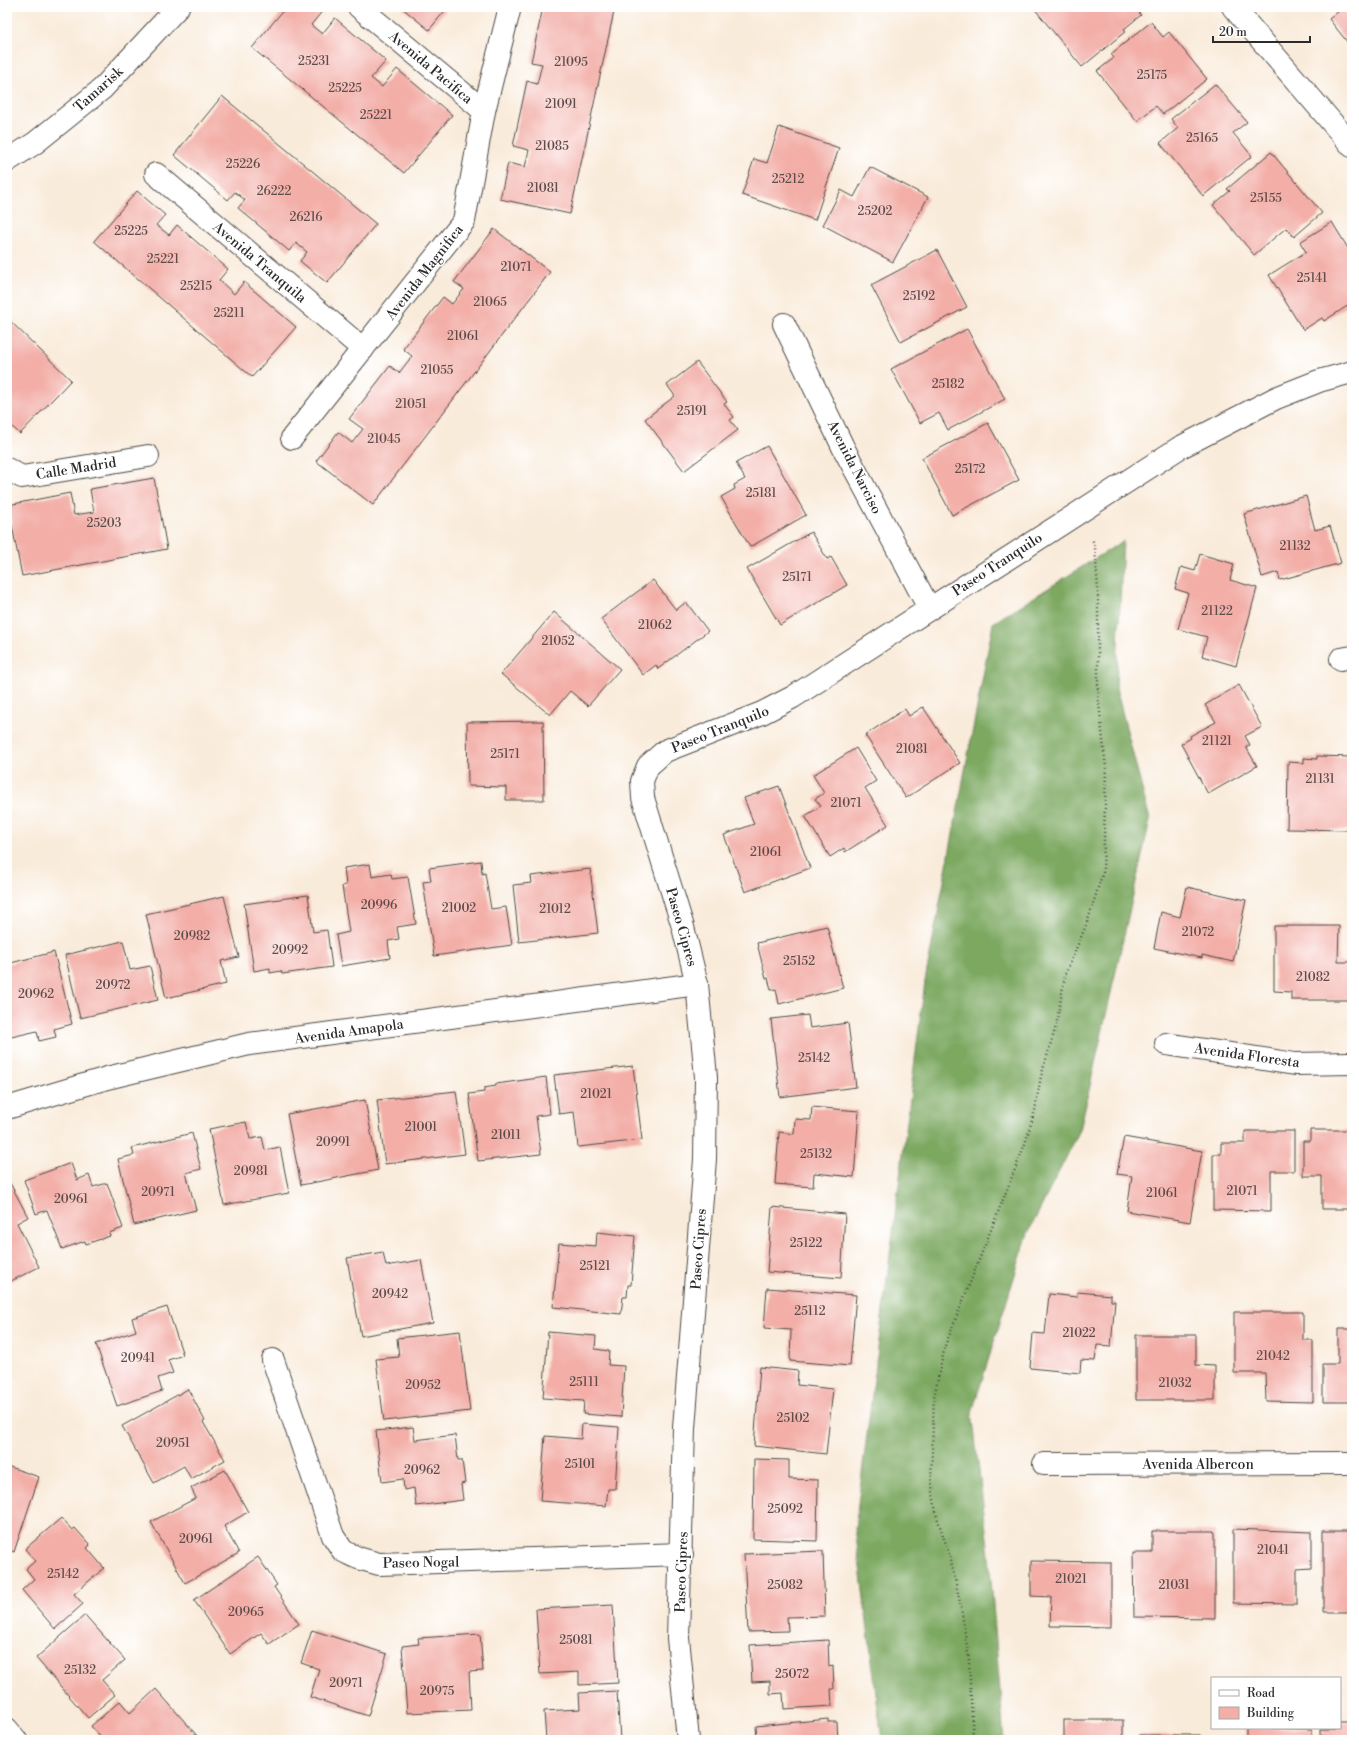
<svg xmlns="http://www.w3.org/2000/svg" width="1359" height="1747" font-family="'Libre Bodoni',serif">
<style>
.forest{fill:#7ca860;stroke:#546a46}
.building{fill:#f3aea7}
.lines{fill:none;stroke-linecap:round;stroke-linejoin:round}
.minor-casing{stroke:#4a4845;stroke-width:24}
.tertiary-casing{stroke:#4a4845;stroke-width:24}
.path{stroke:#4a4845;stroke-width:2.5;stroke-dasharray:1 3;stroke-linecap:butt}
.minor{stroke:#fff;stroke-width:22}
.tertiary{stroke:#fff;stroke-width:22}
.labels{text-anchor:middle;stroke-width:3;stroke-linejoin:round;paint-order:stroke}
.number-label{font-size:12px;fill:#5d4c4a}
.street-label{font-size:14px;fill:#2b2b2b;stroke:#fff}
</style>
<rect width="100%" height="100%" fill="#fff"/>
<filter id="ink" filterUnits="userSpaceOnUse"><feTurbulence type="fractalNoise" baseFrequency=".025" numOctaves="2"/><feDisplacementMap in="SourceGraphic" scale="8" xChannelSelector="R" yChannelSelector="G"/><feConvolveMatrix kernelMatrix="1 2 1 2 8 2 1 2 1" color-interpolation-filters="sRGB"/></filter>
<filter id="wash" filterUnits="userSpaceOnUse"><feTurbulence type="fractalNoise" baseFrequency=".012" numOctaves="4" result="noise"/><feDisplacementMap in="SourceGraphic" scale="16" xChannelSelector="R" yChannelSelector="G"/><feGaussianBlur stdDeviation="0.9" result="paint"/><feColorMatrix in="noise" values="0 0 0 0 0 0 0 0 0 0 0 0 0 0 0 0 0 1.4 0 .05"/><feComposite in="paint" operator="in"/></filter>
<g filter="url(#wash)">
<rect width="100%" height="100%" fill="#f9ebda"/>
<path class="forest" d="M1123 541 1116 688 1150 820 1080 1130 1028 1233 972 1412 989 1555 1004 1740H882L855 1528 925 981 993 623Z"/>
<g id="blocks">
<g class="building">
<path d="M286 7H322L324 9 311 25 322 34 335 18 386 61 371 78 382 87 397 69 452 115 404 173 252 48Z"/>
<path d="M401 7H448L429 30Z"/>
<path d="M543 7H615L570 214 500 199 508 163 525 167 529 150 513 146 527 81 537 84 542 64 531 62Z"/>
<path d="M1033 7H1134L1141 15 1124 29 1126 31 1082 67Z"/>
<path d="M1344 7H1352V48L1329 19Z"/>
<path d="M1151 22 1163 37 1169 32 1207 79 1163 114 1156 106 1137 121 1097 71 1114 58 1111 54Z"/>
<path d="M1215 84 1247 122 1233 133 1252 156 1203 196 1160 143 1178 128 1171 119Z"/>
<path d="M222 96 376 224 327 283 300 261 307 252 296 243 289 251 238 208 245 200 235 192 228 200 174 155Z"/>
<path d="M779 127 839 148 815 220 742 195 754 159 767 163Z"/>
<path d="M1271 152 1322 213 1294 237 1286 228 1254 255 1213 205 1230 191 1227 189Z"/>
<path d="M870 167 928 197 893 262 823 225 841 190 854 197Z"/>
<path d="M137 191 165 215 156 225 169 235 177 225 228 269 219 280 234 294 244 282 296 327 252 377 94 241Z"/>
<path d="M1332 222 1352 255V303L1324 321 1322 318 1303 330 1269 275 1306 252 1300 242Z"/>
<path d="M494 229 550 272 373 505 316 461 338 432 352 443 363 429 349 419 390 366 399 373 412 356 403 349 443 297 452 304 464 289 454 282Z"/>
<path d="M937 250 967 307 901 342 871 285Z"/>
<path d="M7 318 71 380 20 434 7 422Z"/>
<path d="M967 329 1005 399 948 430 939 413 920 423 891 369Z"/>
<path d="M697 362 727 402 724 404 734 417 730 420 738 430 684 471 645 419 675 396 667 385Z"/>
<path d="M988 423 1019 480 952 515 922 458Z"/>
<path d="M767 446 806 515 750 547 721 497 735 489 734 485 745 479 736 463Z"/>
<path d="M154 478 167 549 22 576 8 505 70 493 74 515 94 512 90 489Z"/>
<path d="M1306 496 1315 530 1330 526 1341 563 1280 580 1278 572 1262 577 1244 514Z"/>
<path d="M811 532 827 559 831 557 847 585 780 625 747 569Z"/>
<path d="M1200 554 1234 564 1230 580 1257 588 1236 666 1202 656 1207 637 1178 629 1188 593 1175 589 1181 567 1195 571Z"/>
<path d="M653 580 676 610 686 602 708 631 658 669 656 665 643 675 601 619Z"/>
<path d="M554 612 620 669 588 706 570 691 550 715 501 674Z"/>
<path d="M1239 685 1262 727 1245 736 1250 745 1246 747 1257 766 1208 794 1181 744 1191 738 1190 736 1216 722 1205 705Z"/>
<path d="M923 707 960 763 906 798 865 735 905 709 909 716Z"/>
<path d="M543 721 544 800H506V787L468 786 467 722Z"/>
<path d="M856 748 876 781 865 788 888 825 845 852 844 848 830 857 805 816 821 806 815 799 824 793 813 775Z"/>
<path d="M1317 756 1352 757 1350 830 1287 829 1288 762 1304 763V758L1317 759Z"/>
<path d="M779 786 810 868 745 892 724 835 754 824 744 798Z"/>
<path d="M481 861 482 874 485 873 491 909 506 907 512 945 434 956 423 882 431 881 429 868Z"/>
<path d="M370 864 372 877 391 874 392 879 408 877 416 924 397 927 399 939 388 941 390 958 341 966 336 935 349 932 342 886 346 885 344 868Z"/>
<path d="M590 869 598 933 519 942 513 885 532 883 531 876Z"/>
<path d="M1187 887 1246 900 1233 962 1202 955V958L1154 948 1161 912 1180 917Z"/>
<path d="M308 895 313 932 327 930 332 967 282 974 281 971 270 973V968L254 971 244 904Z"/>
<path d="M224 896 239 957 221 961 226 984 166 998 146 914Z"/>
<path d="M827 926 843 988 779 1004 776 989 771 990 768 978 766 979 757 943Z"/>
<path d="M1274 926H1339L1338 962H1352V1000H1291V992L1274 991Z"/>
<path d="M123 941 130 970 150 966 158 1000 80 1018 65 955Z"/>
<path d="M54 952 72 1024 54 1029 56 1037 39 1041 37 1031 7 1038V964Z"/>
<path d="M808 1015 810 1028 848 1023 856 1087 780 1097 771 1019Z"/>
<path d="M633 1066 642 1140 578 1147 574 1112 559 1114 554 1075Z"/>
<path d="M546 1077 550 1114 536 1116 541 1154 478 1161 469 1094 484 1092V1088L496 1086V1084Z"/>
<path d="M456 1091 465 1154 385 1164 377 1100Z"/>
<path d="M365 1100 378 1170 301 1185 287 1114Z"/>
<path d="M812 1107 859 1111 854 1177 814 1173 813 1187 775 1184 779 1132 794 1134 795 1119 811 1120Z"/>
<path d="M246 1122 250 1139 262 1137 265 1150 280 1147 289 1193 224 1205 209 1129Z"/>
<path d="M1310 1130H1352V1209H1322V1176H1303V1141H1310Z"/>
<path d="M1245 1131H1294V1171H1271V1211L1213 1210V1154H1221V1143H1245Z"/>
<path d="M192 1133 201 1169 186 1173 196 1210 134 1225 118 1159 134 1155 132 1148Z"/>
<path d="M1124 1137 1202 1151 1190 1222 1127 1211 1132 1176 1117 1174Z"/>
<path d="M71 1163 77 1180 89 1175 93 1187 107 1183 123 1228 109 1233 110 1236 86 1244 85 1241 62 1249 47 1210 36 1214 24 1180Z"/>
<path d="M10 1183 28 1217 17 1223 39 1267 7 1283V1185Z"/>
<path d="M772 1207 845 1214 841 1278 767 1272Z"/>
<path d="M597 1232 635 1236 631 1285H628L627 1297H623L621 1314 553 1307 559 1243 596 1246Z"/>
<path d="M383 1252 386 1266 421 1260 433 1323 361 1336 347 1258Z"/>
<path d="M767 1288 856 1295 850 1366 790 1361 791 1330 764 1328Z"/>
<path d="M1077 1292 1111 1295V1301H1115L1111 1346 1097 1345 1095 1361 1081 1360 1080 1373 1030 1368 1033 1333 1045 1334 1049 1294 1077 1297Z"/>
<path d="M167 1307 183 1355 168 1360 173 1373 158 1378 162 1391 117 1406 96 1344 136 1331 132 1318Z"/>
<path d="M1234 1312H1303V1340H1313V1402L1266 1401 1265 1373H1234Z"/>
<path d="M1338 1329H1352V1402H1323V1364H1338Z"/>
<path d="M460 1331 470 1411 384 1421 376 1359 399 1357 397 1338Z"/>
<path d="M548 1332 596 1336 595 1349 609 1351 608 1365 624 1366 621 1417 583 1414 584 1401 543 1398Z"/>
<path d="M1136 1335H1196V1365L1215 1366V1400H1136Z"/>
<path d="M760 1367 798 1371 797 1385 833 1389 826 1454 754 1446Z"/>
<path d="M188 1389 205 1421 203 1422 225 1460 191 1479 184 1466 154 1483 122 1426Z"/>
<path d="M582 1424 619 1427 615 1489H608L606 1506 540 1501 545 1436 581 1439Z"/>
<path d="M413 1427 415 1440 455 1435 458 1460H462L465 1483 461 1484 463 1500 416 1506 414 1488 404 1490 403 1479 382 1482 376 1431Z"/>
<path d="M754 1459 789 1460V1479L818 1480 817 1541 753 1539Z"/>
<path d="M7 1466 39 1477 14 1552 7 1549Z"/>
<path d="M225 1470 248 1512 224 1526 239 1553 185 1583 151 1522 196 1498 191 1488Z"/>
<path d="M61 1518 72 1530 75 1528 90 1545 87 1548 104 1568 74 1594 83 1604 55 1629 22 1590 34 1579 26 1569 35 1561 25 1549Z"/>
<path d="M1233 1529 1312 1532V1568L1297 1569V1604L1233 1603Z"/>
<path d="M1152 1531H1215V1618L1134 1617 1133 1553H1152Z"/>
<rect x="1323" y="1531" width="29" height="81"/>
<path d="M823 1551 825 1616 787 1617 788 1631 748 1632 744 1554Z"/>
<path d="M258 1557 277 1585 274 1587 299 1624 269 1644 261 1633 230 1654 194 1600Z"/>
<path d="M1031 1561 1111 1562V1627L1050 1626 1051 1597 1031 1596Z"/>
<path d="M613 1605 618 1683 579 1685V1672L540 1674 536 1609Z"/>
<path d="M85 1615 125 1660 102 1680 115 1695 88 1718 36 1658Z"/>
<path d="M312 1630 387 1654 368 1716 310 1697 319 1669 301 1663Z"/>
<path d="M480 1634 483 1671 469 1672 471 1710 407 1713 402 1646 419 1644 418 1638Z"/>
<path d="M828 1640 829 1667 833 1666 834 1689H831L832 1706 784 1709 783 1693 770 1694V1681L752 1682 750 1645Z"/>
<path d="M156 1689 199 1738 197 1740H103L91 1726 120 1701 130 1713Z"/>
<path d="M617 1691 620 1740H546L544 1711 580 1709 579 1693Z"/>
<path d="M828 1719V1722H837L838 1740H757L756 1726Z"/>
<rect x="1064" y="1720" width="59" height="20"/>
<path d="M1340 1721H1352V1740H1321V1728H1340Z"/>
<path d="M1246 1728 1312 1729V1740H1246Z"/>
<rect x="1139" y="1735" width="61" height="5"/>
</g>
</g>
</g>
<g filter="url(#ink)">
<use href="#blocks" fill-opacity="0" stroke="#4a4845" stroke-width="1"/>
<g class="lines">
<g class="minor-casing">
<g id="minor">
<path d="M359 7 484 111"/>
<path d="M1233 7 1352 146"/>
<path d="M7 161 35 143 102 89 178 7"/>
<path d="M156 174 363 349"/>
<path d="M784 324 844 449 929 608"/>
<path d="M292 438 464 221 484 111 510 7"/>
<path d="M7 469 22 477 148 456"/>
<path d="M1341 659 1352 657"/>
<path d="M1166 1044 1295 1064 1352 1063"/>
<path d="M7 1108 107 1078 249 1044 697 984"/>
<path d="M273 1360 333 1536 343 1551 358 1558 379 1564 682 1554"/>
<path d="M1044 1464 1352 1463"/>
<path d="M7 1729 16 1740"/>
</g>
</g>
<g class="tertiary-casing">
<path id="tertiary" d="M688 1740 678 1638 684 1428 705 1159 706 1077 697 984 683 927 643 798 642 781 648 766 665 751 762 713 793 697 1179 448 1276 398 1319 381 1352 372"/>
</g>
<path class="path" d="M973 1740 969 1660 961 1607 950 1557 936 1514 931 1478 934 1397 945 1346 1025 1144 1035 1110 1041 1076 1056 1026 1065 975 1087 923 1103 872 1106 768 1098 694V589L1095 548 1092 538"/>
<use href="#minor" class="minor"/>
<use href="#tertiary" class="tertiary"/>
</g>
</g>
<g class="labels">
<g class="number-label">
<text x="314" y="65">25231</text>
<text x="571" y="66">21095</text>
<text x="1152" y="79">25175</text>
<text x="345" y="92">25225</text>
<text x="561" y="108">21091</text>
<text x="376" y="119">25221</text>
<text x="1202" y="142">25165</text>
<text x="552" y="150">21085</text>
<text x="243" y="168">25226</text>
<text x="788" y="183">25212</text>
<text x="543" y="192">21081</text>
<text x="274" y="195">26222</text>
<text x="1266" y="202">25155</text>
<text x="875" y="215">25202</text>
<text x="306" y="221">26216</text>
<text x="131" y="235">25225</text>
<text x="163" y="263">25221</text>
<text x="516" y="271">21071</text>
<text x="1312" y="282">25141</text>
<text x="196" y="290">25215</text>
<text x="919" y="300">25192</text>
<text x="490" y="306">21065</text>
<text x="229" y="317">25211</text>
<text x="463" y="340">21061</text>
<text x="437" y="374">21055</text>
<text x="948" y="388">25182</text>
<text x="411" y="408">21051</text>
<text x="692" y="415">25191</text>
<text x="384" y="443">21045</text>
<text x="970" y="473">25172</text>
<text x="761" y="497">25181</text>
<text x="104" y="527">25203</text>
<text x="1295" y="550">21132</text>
<text x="797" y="581">25171</text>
<text x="1217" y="615">21122</text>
<text x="655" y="629">21062</text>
<text x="558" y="645">21052</text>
<text x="1217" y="745">21121</text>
<text x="912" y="753">21081</text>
<text x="505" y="758">25171</text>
<text x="1320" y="783">21131</text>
<text x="846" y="807">21071</text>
<text x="766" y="856">21061</text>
<text x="379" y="909">20996</text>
<text x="459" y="912">21002</text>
<text x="555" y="913">21012</text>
<text x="1198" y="936">21072</text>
<text x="192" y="940">20982</text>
<text x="290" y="954">20992</text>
<text x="799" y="965">25152</text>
<text x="1313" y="981">21082</text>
<text x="113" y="989">20972</text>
<text x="36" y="998">20962</text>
<text x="814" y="1062">25142</text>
<text x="596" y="1098">21021</text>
<text x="421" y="1131">21001</text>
<text x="506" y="1139">21011</text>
<text x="333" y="1146">20991</text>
<text x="816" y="1158">25132</text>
<text x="251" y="1175">20981</text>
<text x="1242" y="1195">21071</text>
<text x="158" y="1196">20971</text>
<text x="1162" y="1197">21061</text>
<text x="71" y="1203">20961</text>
<text x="806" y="1247">25122</text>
<text x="595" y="1270">25121</text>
<text x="390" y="1298">20942</text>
<text x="810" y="1315">25112</text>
<text x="1079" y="1337">21022</text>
<text x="1273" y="1360">21042</text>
<text x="138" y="1362">20941</text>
<text x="584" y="1386">25111</text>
<text x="1175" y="1387">21032</text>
<text x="423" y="1389">20952</text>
<text x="793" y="1422">25102</text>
<text x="173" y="1447">20951</text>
<text x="580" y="1468">25101</text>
<text x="422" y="1474">20962</text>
<text x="785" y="1513">25092</text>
<text x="196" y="1543">20961</text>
<text x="1273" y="1554">21041</text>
<text x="63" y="1578">25142</text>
<text x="1071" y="1583">21021</text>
<text x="785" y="1589">25082</text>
<text x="1174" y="1589">21031</text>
<text x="246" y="1616">20965</text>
<text x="576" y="1644">25081</text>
<text x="80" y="1674">25132</text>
<text x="792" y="1678">25072</text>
<text x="346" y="1687">20971</text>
<text x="437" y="1695">20975</text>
</g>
<g class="street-label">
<text transform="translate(431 67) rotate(40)" y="5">Avenida Pacifica</text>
<text transform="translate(98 89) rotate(-42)" y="5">Tamarisk</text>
<text transform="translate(260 262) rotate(40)" y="5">Avenida Tranquila</text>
<text transform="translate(424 272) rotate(-52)" y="5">Avenida Magnifica</text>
<text transform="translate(855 467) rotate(63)" y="5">Avenida Narciso</text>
<text transform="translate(76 468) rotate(-9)" y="5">Calle Madrid</text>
<text transform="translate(997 564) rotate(-33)" y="5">Paseo Tranquilo</text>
<text transform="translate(720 729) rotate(-22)" y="5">Paseo Tranquilo</text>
<text transform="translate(682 927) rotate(74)" y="5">Paseo Cipres</text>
<text transform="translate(349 1031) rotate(-8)" y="5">Avenida Amapola</text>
<text transform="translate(1247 1055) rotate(8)" y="5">Avenida Floresta</text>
<text transform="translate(698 1249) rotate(-86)" y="5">Paseo Cipres</text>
<text x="1198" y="1469">Avenida Albercon</text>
<text transform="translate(421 1562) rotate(-1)" y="5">Paseo Nogal</text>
<text transform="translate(681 1572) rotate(-88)" y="5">Paseo Cipres</text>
</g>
</g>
<rect width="1359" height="1747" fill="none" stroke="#fff" stroke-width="24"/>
<rect x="1211" y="1677" width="130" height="52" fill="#ffffff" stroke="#aaaaaa"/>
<rect x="1219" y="1690" width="20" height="6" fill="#ffffff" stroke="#aaaaaa"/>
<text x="1247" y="1697" font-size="12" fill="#2b2b2b">Road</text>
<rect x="1219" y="1707" width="20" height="12" fill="#f3aea7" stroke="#aaaaaa"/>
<text x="1247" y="1717" font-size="12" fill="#2b2b2b">Building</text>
<path d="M1213 36v6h97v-6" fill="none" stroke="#2b2b2b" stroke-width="2"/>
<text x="1219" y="36" font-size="12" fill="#2b2b2b" stroke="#ffffff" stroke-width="3" paint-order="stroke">20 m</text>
</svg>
